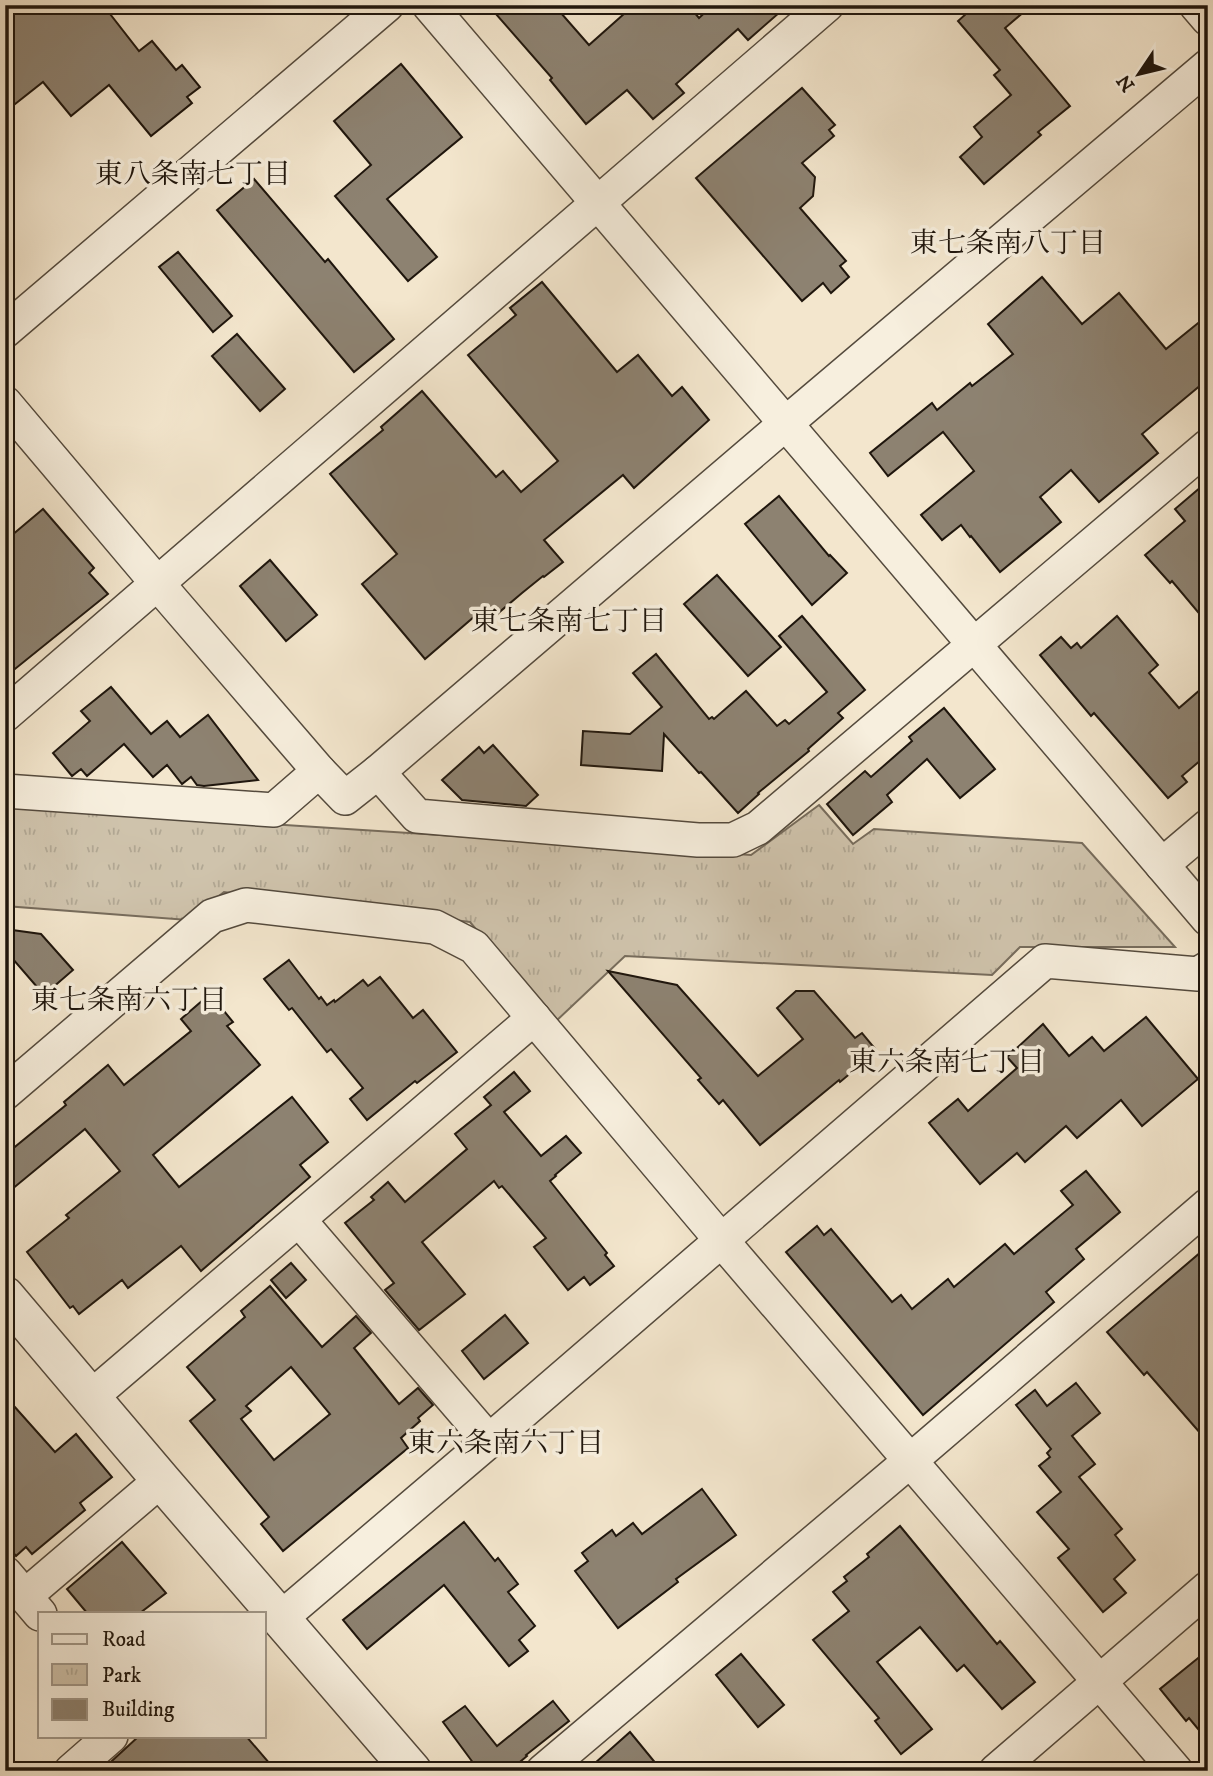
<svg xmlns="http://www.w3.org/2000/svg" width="1213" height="1776" font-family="'IM FELL DW Pica','Noto Serif JP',serif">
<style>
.park{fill:url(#park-tufts);stroke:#776c5c;stroke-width:2}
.building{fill:#8d8271;stroke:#1f160d;stroke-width:2;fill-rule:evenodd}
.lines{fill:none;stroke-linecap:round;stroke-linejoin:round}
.minor-casing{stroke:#544a3d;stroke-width:36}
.tertiary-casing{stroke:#544a3d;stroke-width:41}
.minor{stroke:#f7efde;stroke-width:33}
.tertiary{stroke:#f7efde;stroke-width:38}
.labels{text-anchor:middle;stroke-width:7;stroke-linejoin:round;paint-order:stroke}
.neighbourhood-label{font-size:28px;fill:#1f160d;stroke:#f7efde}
</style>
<defs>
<pattern id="park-tufts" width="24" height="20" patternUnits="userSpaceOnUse" patternTransform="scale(1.75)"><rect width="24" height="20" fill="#cfc3ac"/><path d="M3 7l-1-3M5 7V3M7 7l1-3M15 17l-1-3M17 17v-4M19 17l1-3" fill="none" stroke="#b1a793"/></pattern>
</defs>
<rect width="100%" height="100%" fill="#f3e6cd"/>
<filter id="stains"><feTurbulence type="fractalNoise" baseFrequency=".00286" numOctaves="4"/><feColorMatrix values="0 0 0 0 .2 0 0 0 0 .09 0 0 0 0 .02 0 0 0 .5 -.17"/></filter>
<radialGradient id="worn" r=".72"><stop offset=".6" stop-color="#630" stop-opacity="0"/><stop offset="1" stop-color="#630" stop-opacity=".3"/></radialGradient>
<path class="park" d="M819 805 853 844 874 829 1082 843 1175 947H1020L992 975 625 956 554 1023 470 922 224 892 188 920 5 906V807L751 855Z"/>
<g class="building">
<path d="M5 5H103L139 51 152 41 176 70 182 65 200 87 187 97 192 103 151 136 109 85 71 116 43 82 5 112Z"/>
<path d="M488 5H554L589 45 634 5H688L699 18 713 5H788L748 40 738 29 676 84 684 93 653 119 627 90 586 124 550 80 552 78Z"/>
<path d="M976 5H1032L1005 28 1070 106 1038 132 1041 135 984 184 960 157 982 137 974 127 1011 95 994 75 1000 70 958 21Z"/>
<path d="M401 64 462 137 387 199 437 257 408 281 335 196 371 165 334 121Z"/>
<path d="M802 88 835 125 829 130 834 136 802 163 815 177 813 196 800 208 846 261 840 266 849 277 831 293 823 283 802 301 696 178Z"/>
<path d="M254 179 325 262 328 259 394 339 354 372 217 210Z"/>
<path d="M178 252 232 316 213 332 159 267Z"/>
<path d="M1042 277 1082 324 1119 293 1166 349 1208 315V379L1142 434 1158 453 1099 502 1071 470 1040 497 1061 522 1000 572 971 536 970 537 961 525 942 540 921 515 974 471 943 432 888 476 870 453 932 403 937 410 970 383 972 386 1013 354 988 324Z"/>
<path d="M542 282 617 372 638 355 672 396 682 387 709 420 634 488 623 475 544 540 563 562 544 577 543 576 522 593 483 626 475 616 425 659 362 584 397 554 330 474 383 430 381 427 422 391 496 477 503 471 521 492 558 461 468 355 516 315 510 308Z"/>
<path d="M237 334 285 389 260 411 212 356Z"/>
<path d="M1208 481V624L1172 581 1170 583 1145 555 1185 521 1175 509Z"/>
<path d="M779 496 829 556 830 555 847 573 812 605 745 524Z"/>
<path d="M43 509 94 568 89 573 108 594 5 677V541Z"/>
<path d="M270 560 317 615 286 641 240 586Z"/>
<path d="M717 575 781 647 748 676 684 604Z"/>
<path d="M802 616 865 690 838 713 843 718 808 749 809 751 758 793 759 794 738 813 701 772 699 773 664 734 662 771 581 765 583 731 630 734 662 707 633 673 656 654 709 719 712 717 714 719 746 691 777 726 785 720 789 724 827 692 779 636Z"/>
<path d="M1117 616 1158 665 1149 673 1179 708 1208 683V754L1182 776 1187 782 1168 798 1094 713 1091 716 1040 655 1061 637 1071 648 1077 643 1081 648Z"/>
<path d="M111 687 151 734 167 721 180 737 208 715 258 780 204 786 197 785 191 777 182 784 167 765 153 777 124 744 87 776 81 769 72 776 53 753 90 721 81 711Z"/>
<path d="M944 708 995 769 960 798 927 759 887 795 892 802 853 835 827 804 865 771 871 777 912 741 909 737Z"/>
<path d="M493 745 538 795 526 806 462 800 442 780 479 747 484 753Z"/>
<path d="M5 929 41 934 73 970 44 995 5 950Z"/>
<path d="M289 960 319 999 321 997 327 1005 334 1000 335 1002 363 980 368 986 380 977 413 1018 423 1010 457 1052 417 1083 415 1081 367 1120 350 1099 363 1088 331 1049 327 1052 292 1008 289 1010 264 979Z"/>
<path d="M608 971 677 985 758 1076 803 1039 777 1008 796 991H814L855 1038 862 1033 877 1051 840 1082 839 1080 760 1145 723 1100 719 1104 698 1080 701 1078Z"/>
<path d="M210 994 233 1022 227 1026 260 1065 153 1155 179 1187 292 1097 328 1142 300 1165 310 1177 201 1271 181 1246 128 1288 122 1280 79 1314 73 1306 70 1308 27 1252 69 1218 66 1215 120 1171 85 1129 5 1195V1155L66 1105 64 1102 108 1065 124 1085 191 1031 181 1019Z"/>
<path d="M1146 1017 1198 1079 1142 1126 1121 1100 1077 1138 1066 1126 1025 1162 1017 1153 980 1184 929 1123 958 1099 968 1111 1017 1068 1007 1057 1043 1024 1069 1056 1092 1037 1104 1051Z"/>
<path d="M514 1072 530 1091 504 1112 541 1156 566 1136 581 1153 555 1175 556 1176 550 1181 607 1253 605 1255 614 1266 590 1285 584 1277 568 1290 534 1247 546 1238 502 1186 499 1188 494 1181 422 1242 465 1294 419 1330 385 1290 394 1283 345 1223 374 1200 371 1197 388 1182 405 1202 467 1149 455 1134 491 1105 484 1097Z"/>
<path d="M1086 1171 1120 1212 1076 1249 1084 1259 1046 1292 1054 1302 923 1415 786 1252 817 1226 824 1235 831 1229 892 1302 901 1295 912 1309 948 1279 954 1287 1005 1244 1014 1254 1073 1205 1061 1191Z"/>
<path d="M1208 1246V1442L1147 1372 1144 1375 1107 1332Z"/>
<path d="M291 1263 306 1280 286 1298 271 1280Z"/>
<path d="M270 1286 322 1347 356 1316 371 1333 354 1348 399 1404 418 1388 433 1405 418 1418 420 1421 401 1438 408 1448 283 1551 261 1524 269 1517 190 1421 215 1400 187 1367 245 1317 241 1311ZM291 1367 330 1414 274 1460 241 1419 251 1411 246 1406Z"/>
<path d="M505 1315 528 1343 484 1379 462 1351Z"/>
<path d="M1076 1383 1100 1413 1072 1436 1095 1464 1079 1477 1122 1529 1115 1535 1135 1560 1114 1579 1126 1593 1103 1612 1058 1558 1069 1549 1037 1512 1061 1492 1039 1466 1050 1457 1047 1453 1051 1449 1016 1405 1035 1390 1047 1406Z"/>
<path d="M5 1396 55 1452 76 1434 112 1477 80 1503 85 1510 32 1554 26 1547 16 1556 5 1543Z"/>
<path d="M702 1489 736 1535 676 1579 678 1582 618 1628 575 1571 588 1561 582 1553 612 1530 616 1536 633 1523 642 1534Z"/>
<path d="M464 1522 495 1561 498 1558 518 1584 508 1592 535 1626 519 1640 528 1651 509 1666 444 1585 367 1649 343 1620Z"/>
<path d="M900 1526 997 1644 1000 1641 1035 1682 1002 1709 964 1665 957 1671 920 1627 877 1662 932 1729 901 1754 875 1721 879 1718 813 1640 849 1611 833 1592 847 1581 844 1577 869 1557 867 1554Z"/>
<path d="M122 1542 166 1593 140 1613H87L67 1589Z"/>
<path d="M1208 1650V1741L1189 1718 1186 1721 1160 1689Z"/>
<path d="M741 1654 784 1705 758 1727 716 1675Z"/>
<path d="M553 1701 569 1721 526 1755 527 1756 514 1767 517 1771H466L474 1764 443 1722 465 1706 497 1746Z"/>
<path d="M630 1732 662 1771H586L612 1748Z"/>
<path d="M139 1736H246L276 1771H101Z"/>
</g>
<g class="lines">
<g class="minor-casing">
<g id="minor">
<path d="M429 5 1208 919"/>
<path d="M1196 5 1208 19"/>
<path d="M5 331 387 5"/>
<path d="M5 403 157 583 319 771 345 798 378 772 785 424 1208 66"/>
<path d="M5 715 827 5"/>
<path d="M378 772 417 816 698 840H733L758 828 1208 446"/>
<path d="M5 791 274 810 319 771"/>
<path d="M1162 865 1208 826"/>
<path d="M5 1093 212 916 246 905 435 927 474 947 722 1241 1176 1771"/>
<path d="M299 1220 489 1441"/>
<path d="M91 1397 534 1018"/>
<path d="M5 1573 40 1614"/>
<path d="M25 1596 161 1480"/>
<path d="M281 1618 489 1441 1045 961 1198 974 1208 968"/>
<path d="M71 1771 111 1736"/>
<path d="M543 1771 911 1460 1208 1205"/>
<path d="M996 1771 1208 1588"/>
</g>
</g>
<g class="tertiary-casing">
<path id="tertiary" d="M5 1296 161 1480 412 1771"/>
</g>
<use href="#minor" class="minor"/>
<use href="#tertiary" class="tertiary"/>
</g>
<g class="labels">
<g class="neighbourhood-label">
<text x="193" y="183">東八条南七丁目</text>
<text x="1008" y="252">東七条南八丁目</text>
<text x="569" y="630">東七条南七丁目</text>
<text x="129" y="1009">東七条南六丁目</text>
<text x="947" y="1071">東六条南七丁目</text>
<text x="506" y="1452">東六条南六丁目</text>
</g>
</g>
<rect width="1213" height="1776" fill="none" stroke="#f3e6cd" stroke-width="28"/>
<rect x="7" y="7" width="1199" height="1762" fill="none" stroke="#1f160d" stroke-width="3.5"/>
<rect x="14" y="14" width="1185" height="1748" fill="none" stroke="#1f160d" stroke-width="2"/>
<rect x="38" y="1612" width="228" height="126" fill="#f7efde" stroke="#a1988a" stroke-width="2"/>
<rect x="52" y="1634" width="35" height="10" fill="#f7efde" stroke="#a1988a" stroke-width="2"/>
<text x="102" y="1646" font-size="21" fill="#1f160d">Road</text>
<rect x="52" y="1664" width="35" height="21" fill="url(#park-tufts)" stroke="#a1988a" stroke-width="2"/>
<text x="102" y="1682" font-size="21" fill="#1f160d">Park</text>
<rect x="52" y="1699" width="35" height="21" fill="#8d8271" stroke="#a1988a" stroke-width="2"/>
<text x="102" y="1716" font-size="21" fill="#1f160d">Building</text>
<g transform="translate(1139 74) rotate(235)" stroke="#f7efde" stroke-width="5" paint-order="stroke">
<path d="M0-5L12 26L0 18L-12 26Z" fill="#1f160d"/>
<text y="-10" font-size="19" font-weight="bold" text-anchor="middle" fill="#1f160d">N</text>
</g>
<rect width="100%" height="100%" filter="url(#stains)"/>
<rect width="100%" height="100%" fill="url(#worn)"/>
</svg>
